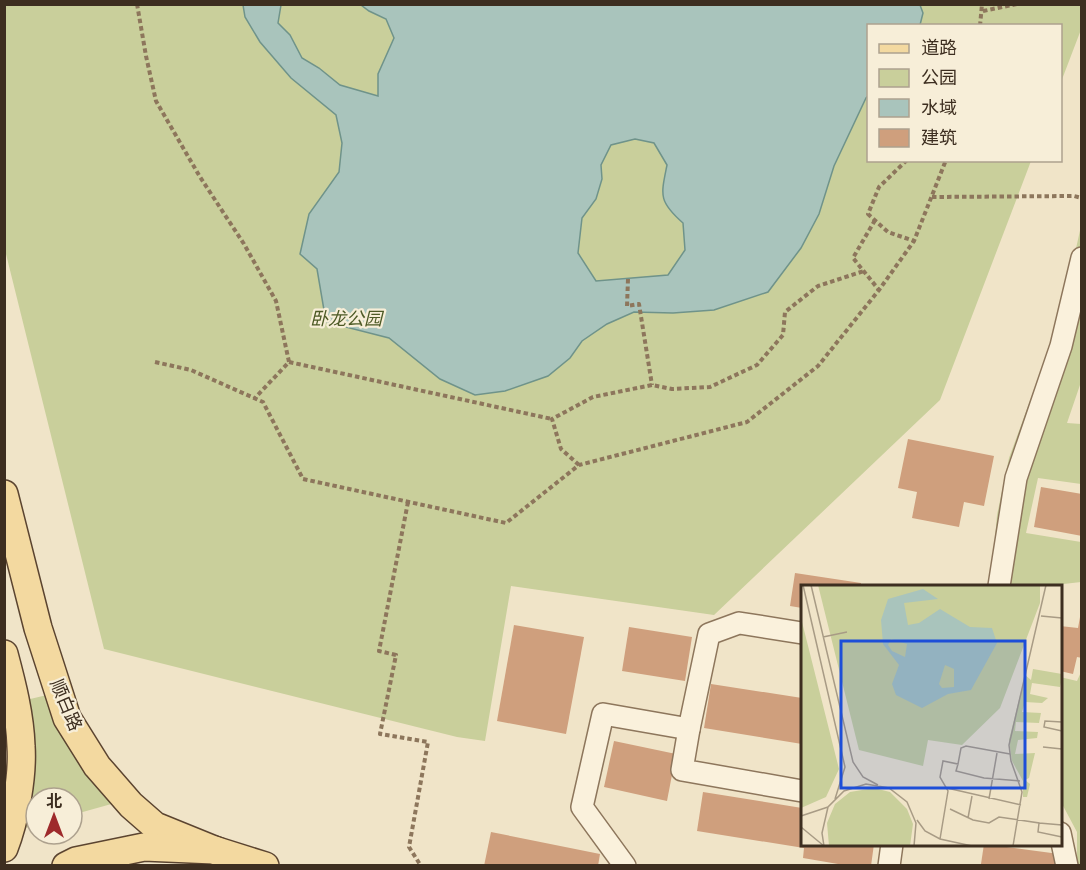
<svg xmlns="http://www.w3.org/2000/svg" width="1086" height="870" font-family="Lora,'Noto Sans SC',serif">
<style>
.green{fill:#c9cf9b}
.water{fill:#a9c4bc;stroke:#6f938a;stroke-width:1.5;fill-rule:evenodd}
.building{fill:#cf9f7d}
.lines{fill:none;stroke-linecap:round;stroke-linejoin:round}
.minor-casing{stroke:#8d765c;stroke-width:24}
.major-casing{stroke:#5b4430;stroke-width:30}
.path{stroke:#8d765c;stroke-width:4;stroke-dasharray:4.5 3;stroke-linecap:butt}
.minor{stroke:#faf1dc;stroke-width:21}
.major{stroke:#f3d9a0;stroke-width:27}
.labels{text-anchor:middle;stroke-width:4.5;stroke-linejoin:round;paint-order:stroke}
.park-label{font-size:18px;font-style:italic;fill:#4d5a26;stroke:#f7eed8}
.street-label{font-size:18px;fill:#3d2e20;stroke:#f7eed8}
.inset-road{fill:none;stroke:#a89b85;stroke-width:1.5}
.view{fill:#1d4ed8;fill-opacity:0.15;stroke:#1d4ed8;stroke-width:3}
.inset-edge{fill:none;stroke:#3d2e20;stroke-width:3}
</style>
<rect width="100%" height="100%" fill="#f0e4c8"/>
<g class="green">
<path d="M1081 4 1082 27 1061 82 1060 26H868V160L1031 161 940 400 714 615 511 586 485 741 457 737 104 649 5 250 4 5Z"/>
<path d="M1081 226V382L1067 423 1081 424V484L1038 478 1026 533 1081 542V582L1046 586H991L997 515 1009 458 1061 316Z"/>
<path d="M1081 672V865H1077V832L1061 802 1060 677 1077 681Z"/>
<path d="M47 695 66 739 87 775 115 803 72 815V798H36V825L25 828 32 788 26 700Z"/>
</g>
<path class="water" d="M920 5 923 13 920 25 868 26V96L866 98 834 166 819 214 801 248 768 292 714 310 673 313 634 312 607 324 582 341 570 358 548 376 505 391 475 395 440 379 389 338 326 322 317 269 300 254 309 214 339 172 342 143 336 115 291 78 260 42 245 17 243 5H281L278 23 290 35 302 58 319 68 340 85 378 96V74L394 38 386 19 369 11 361 5ZM635 139 654 143 667 165C661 195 658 201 683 223L685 250 668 275 596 281 578 253 582 218 596 199 602 179 601 165 611 145Z"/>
<g class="building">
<path d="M908 439 994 456 984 506 964 502 959 527 912 518 917 492 898 488Z"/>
<path d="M1041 487 1082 494V536L1034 527Z"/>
<path d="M795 573 861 583V586H802V608L790 606Z"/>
<path d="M1080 617 1082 658 1077 657 1073 674 1060 671V626L1078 628Z"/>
<path d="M514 625 584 637 566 734 497 721Z"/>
<path d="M629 627 692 637 685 681 622 671Z"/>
<path d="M711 684 802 698V744L704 728Z"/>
<path d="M614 741 676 754 667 801 604 787Z"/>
<path d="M703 792 802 808V844H874L871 866H837L838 864 803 858 804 848 697 831Z"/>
<path d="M491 832 600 854 598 866H484Z"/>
<path d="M984 844 1059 854 1057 866 981 864Z"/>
</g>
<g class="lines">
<g class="minor-casing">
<g id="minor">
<path d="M999 586 1016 478 1061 346 1082 258"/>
<path d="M689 729 682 770 802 791"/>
<path d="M1060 833 1067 866"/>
<path d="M625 866 582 807 603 714 689 729 709 634 739 623 802 633"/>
<path d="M889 866 892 844"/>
</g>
</g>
<g class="major-casing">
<g id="major">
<path d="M4 494 38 628 67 718 97 766 131 805 155 826 219 852"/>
<path d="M4 654C12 684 20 715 21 746 23 776 15 820 4 848"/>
<path d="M66 866 76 861 144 847 214 850 265 866"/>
</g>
</g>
<g class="path">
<path d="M137 4 146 56 156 101 200 177 244 244 276 301 289 362 254 399"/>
<path d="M983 11 1017 4"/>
<path d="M980 26 982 4"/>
<path d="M907 160 879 187 868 214 888 232 914 241"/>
<path d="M932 197 1074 196 1082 198"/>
<path d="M875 220 853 258 879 290"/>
<path d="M628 279 627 306 639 304 652 385"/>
<path d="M155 362 191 370 263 402 303 479 506 523 579 465 747 422 818 366 879 290 914 241 946 160"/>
<path d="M289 362 552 419"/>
<path d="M579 465 561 449 552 419 593 397 652 385 672 389 710 387 757 365 783 335 785 312 818 286 864 271"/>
<path d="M408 502 379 651 396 655 380 734 428 742 409 847 421 866"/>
</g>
<use href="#minor" class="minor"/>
<use href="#major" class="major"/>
</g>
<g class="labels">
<g class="park-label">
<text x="346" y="325">卧龙公园</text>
</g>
<g class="street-label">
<text transform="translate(66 705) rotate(67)" y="6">顺白路</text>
</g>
</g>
<g transform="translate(801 585)">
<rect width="261" height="261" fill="#f0e4c8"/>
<path d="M17 0H239V18L199 123 161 160 127 155 122 181 58 165ZM0 33 38 184 25 212 0 223ZM232 84 261 89V93L259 102 231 98 229 109 247 113 241 118 224 117 221 127 240 128 238 138 215 137 214 146 237 147 236 153 217 155 214 169 234 168 228 193 224 195 229 199 226 212H222V196L211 176 208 155 224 90 230 95ZM73 203 89 207 106 224 112 239 109 261H28L26 238 34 219 49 207Z" fill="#c9cf9b"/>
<path d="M122 4 137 14 103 18 107 40 118 38 139 24 169 42 191 43 196 58 170 105 147 109 121 123 95 110 91 99 98 80 82 59 80 35 87 14ZM90 54 106 59 104 72 91 66 87 60ZM144 80 153 84V102L141 103 138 99Z" fill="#a9c4bc" fill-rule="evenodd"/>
<path class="inset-road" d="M2 0 44 182 34 214M10 0 52 177 62 192 77 200M240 31 261 33M22 52 46 47M261 137 244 136 243 142 261 146M242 162 261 164M157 179 155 186 183 193 219 196M146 203 220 220M188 214 196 168M149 224 172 235 188 238 198 232 238 238 237 247 261 252M0 231 27 222M167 233 171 211M116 235 124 246 139 254 171 261M238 238 261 240M0 242 23 261M139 254 147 206 139 192 142 176 157 179 160 163 165 161 209 169M23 261 21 248 27 222 43 206 65 199 88 203 106 217 115 238 113 261M212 261 221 207 210 176 208 160 245 0"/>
<path class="view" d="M40 56H224V203H40Z"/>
<rect width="261" height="261" class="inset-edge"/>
</g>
<rect width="1086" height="870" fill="none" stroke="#3d2e20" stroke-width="12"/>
<rect x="867" y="24" width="195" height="138" fill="#f7eed8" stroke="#ada18e" stroke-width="1.5"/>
<rect x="879" y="44" width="30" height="9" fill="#f3d9a0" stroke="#ada18e" stroke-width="1.5"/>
<text x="921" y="54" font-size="18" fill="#3d2e20">道路</text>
<rect x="879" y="69" width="30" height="18" fill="#c9cf9b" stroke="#ada18e" stroke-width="1.5"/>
<text x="921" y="84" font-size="18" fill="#3d2e20">公园</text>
<rect x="879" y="99" width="30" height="18" fill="#a9c4bc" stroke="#ada18e" stroke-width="1.5"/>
<text x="921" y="114" font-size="18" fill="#3d2e20">水域</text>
<rect x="879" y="129" width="30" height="18" fill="#cf9f7d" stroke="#ada18e" stroke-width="1.5"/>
<text x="921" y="144" font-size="18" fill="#3d2e20">建筑</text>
<g transform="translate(54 816)"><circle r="28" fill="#f7eed8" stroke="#ada18e" stroke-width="1.5"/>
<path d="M0-4.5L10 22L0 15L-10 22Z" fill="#9e2a2b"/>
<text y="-9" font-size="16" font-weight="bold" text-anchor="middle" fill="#3d2e20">北</text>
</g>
</svg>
